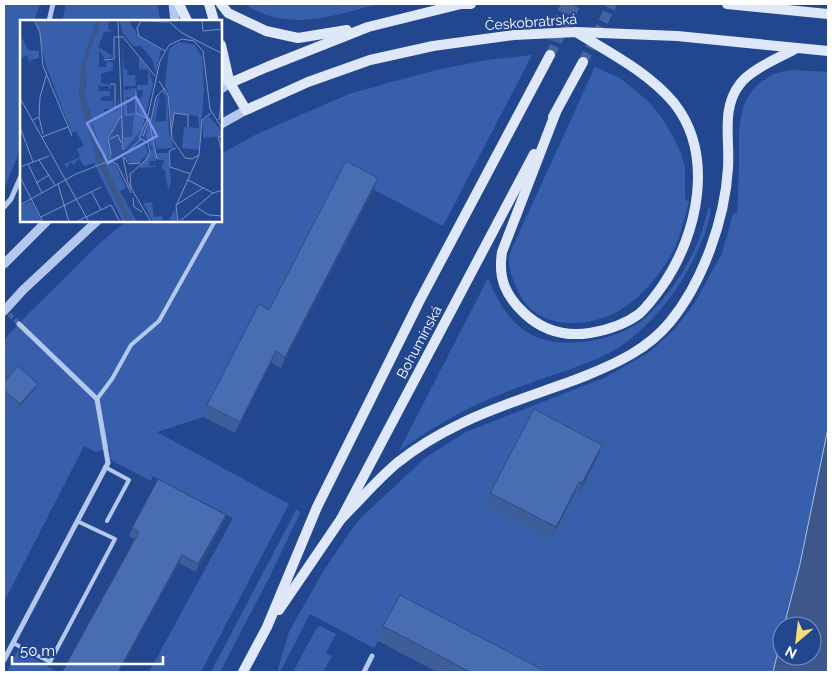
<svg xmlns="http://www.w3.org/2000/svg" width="832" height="676" font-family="Raleway,sans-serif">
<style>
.green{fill:#385fac}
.water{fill:#3e578b;stroke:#a8c0ec}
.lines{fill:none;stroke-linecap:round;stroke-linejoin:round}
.minor-tunnel{stroke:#4463a0;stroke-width:5;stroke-dasharray:5 2.5;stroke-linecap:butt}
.secondary-tunnel{stroke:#4463a0;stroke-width:10;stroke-dasharray:10 5;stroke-linecap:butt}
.service{stroke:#b4c7ec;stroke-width:4}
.minor{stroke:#b4c7ec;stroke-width:5}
.tertiary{stroke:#b4c7ec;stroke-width:9}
.secondary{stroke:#dfe8f9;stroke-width:10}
.wall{fill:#3e5e9a}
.shaded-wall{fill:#324c7d}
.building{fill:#486db3;stroke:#324c7d}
.labels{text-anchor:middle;stroke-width:4;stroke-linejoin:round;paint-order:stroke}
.street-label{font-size:14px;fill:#fff;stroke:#23478f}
.inset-road{fill:none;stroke:#7b91bc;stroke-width:1}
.view{fill:#7795e8;fill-opacity:0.15;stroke:#7795e8;stroke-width:2.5}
.inset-edge{fill:none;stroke:#fff;stroke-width:2.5}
</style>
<rect width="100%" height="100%" fill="#23478f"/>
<g class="green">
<path d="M4 4H40L34 21H21V126L18 155 4 190Z"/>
<path d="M66 4H158L160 21H62Z"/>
<path d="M245 4H377C334 16 286 33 245 4Z"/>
<path d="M532 55 443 226 342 173 265 321 229 366 203 417 157 432 289 504 201 672H149L233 518 153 476 151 481 111 460 109 448 96 452 84 446 4 602V340L25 317 99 244 126 221H221V154L257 134 349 94 395 81 441 69 487 60Z"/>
<path d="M595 67 620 78 648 101 660 115 674 138 681 154 685 167V199L689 202C686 213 683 224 680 235 673 255 659 275 645 290 637 298 625 308 615 313 582 329 535 329 518 291 514 283 508 268 509 258 510 253 512 248 514 244Z"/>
<path d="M794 70 828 72V428L800 564 784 626H782V635L773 672H514L378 641 374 648 310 614 280 672H277L289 632 324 570 354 526 365 514 425 458 466 432 604 378 648 353 674 330 694 304 722 253 733 214 737 213C738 195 739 177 739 159 739 126 737 93 772 75 778 72 787 71 794 70Z"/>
<path d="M708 208 711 209C702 261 658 326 611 352 596 360 579 366 562 372 535 381 507 391 480 403 451 416 425 433 399 451L488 278C506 323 530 347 582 342 603 340 624 333 642 321 647 317 651 312 655 308 681 280 701 245 708 208Z"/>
<path d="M296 510H298L300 513 269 578 220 672H211Z"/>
<path d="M320 626 336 634 326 653 332 656 323 672H293L317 627Z"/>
<path d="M18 650 58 672H7Z"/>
</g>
<path class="water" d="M828 428V672H773L782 635V656H812V626H784L800 564Z"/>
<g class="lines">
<path class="minor-tunnel" d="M4 309 19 324"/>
<g class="secondary-tunnel">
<path d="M551 40 566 4"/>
<path d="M550 55 576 4"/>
<path d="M583 62 612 4"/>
</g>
<g class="service">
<path d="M97 399 112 379 131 345 159 321 215 221"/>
<path d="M105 467 129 480 107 521"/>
<path d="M13 643 50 662 115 539 77 521"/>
</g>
<g class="minor">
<path d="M49 21 53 4"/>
<path d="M4 207 11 199 21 176"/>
<path d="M4 660 108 463 97 399 19 324"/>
<path d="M364 672 372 656"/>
</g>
<g class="tertiary">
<path d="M173 4 175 21"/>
<path d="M221 89 230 83"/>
<path d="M221 124 246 110"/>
<path d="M4 264 47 221"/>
<path d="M4 311 23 290 97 221"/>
</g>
<g class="secondary">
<path d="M179 4 187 21"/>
<path d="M209 4 214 21"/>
<path d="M221 4 228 13 266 31 298 38 347 30"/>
<path d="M727 4 828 14"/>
<path d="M221 45 229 80"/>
<path d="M221 72 230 83 246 110 308 82 370 60 433 46 514 35 576 32 677 36 828 51"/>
<path d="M230 83 267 67 368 27 461 4H471"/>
<path d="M556 112 502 252C498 278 505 295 524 313 543 331 564 337 590 333 608 330 624 325 639 314 648 306 656 295 663 285 698 234 715 155 674 103 648 72 610 53 576 32"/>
<path d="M553 117 583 62"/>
<path d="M341 519C360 500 377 480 397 463 417 447 439 434 462 423 501 404 544 392 585 376 617 363 648 349 670 322 703 282 725 219 728 168 730 139 721 108 740 84 751 69 781 57 797 48"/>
<path d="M279 610 341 519 534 154"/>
<path d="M243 672 267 627 317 507 420 300 550 55"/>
</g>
</g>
<g class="wall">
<path d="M378 178 374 189 281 368 271 363 235 433 203 417 207 405 269 310Z"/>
<path d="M4 382 36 388 18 408 4 395Z"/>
<path d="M598 456 578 495 575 493 551 539 486 505 490 493Z"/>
<path d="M226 515 223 523 196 572 179 563 119 672H62L135 539 129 536 132 528Z"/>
<path d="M383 626 542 672H437L378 641Z"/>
</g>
<g class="shaded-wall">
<path d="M378 178 374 189 281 368 285 357Z"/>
<path d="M276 351 271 363 235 433 240 422Z"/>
<path d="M38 384 36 388 18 408 20 404Z"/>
<path d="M602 445 598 456 578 495 582 483Z"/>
<path d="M579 482 575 493 551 539 556 527Z"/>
<path d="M226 515 223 523 196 572 198 564Z"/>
<path d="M182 555 179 563 119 672H118Z"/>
</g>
<g class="building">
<path d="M346 161 378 178 285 357 276 351 240 422 207 405 259 304 269 310Z"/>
<path d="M18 366 38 384 20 404 4 390V382Z"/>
<path d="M534 409 602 445 582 483 579 482 556 527 490 493Z"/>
<path d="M158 479 226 515 198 564 182 555 118 672H62L139 532 132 528Z"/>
<path d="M400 595 543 670 541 672H470L383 626Z"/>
</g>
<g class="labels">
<g class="street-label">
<text transform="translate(531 22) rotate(-4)" y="5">Českobratrská</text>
<text transform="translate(419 342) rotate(-62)" y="5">Bohumínská</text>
</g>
</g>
<g transform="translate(20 20)">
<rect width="202" height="202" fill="#23478f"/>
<path d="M16 0H77L62 43 59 75 77 140 107 202H103L97 190 74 143 64 146 59 138 54 145 50 142 47 149 44 144 60 137 57 129 64 126 56 111 52 113 26 46ZM81 0H89L88 9 94 11 84 12 78 27 93 36 85 39 79 30V47H86L87 41 93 43V50L81 54V63L91 65V69L88 66H78V71H90V76L81 77V81H92L93 78V89H84V93L98 90V75L100 90V96L87 118 90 133 86 139 88 143 96 145 106 168 100 171 117 202H113L87 152 65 76 66 42ZM100 0H108L118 15 141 30 136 54 132 39 121 26H113L102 12ZM0 14 8 30 19 31V38L11 40 12 44 8 38 9 43 8 42 7 35 0 39ZM102 21 104 49H107V55H115L116 66H104V70L116 68V79L107 77V93H118L117 78H122L123 70H117V65H128V49L119 50V37L129 50 133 64 122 109 104 130V117H112L114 96H104ZM159 22 175 25 182 37 184 71 179 130 162 128 164 107 179 108 178 96 154 93 152 109 149 76 145 65 149 29ZM144 70 147 77 149 113 154 128 137 129 131 105 137 79 140 74 135 102 146 101V77L142 72ZM189 96 202 112V116L183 118V101ZM129 105 136 134V141H130L129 146H134L135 143V147L119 148 132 129 126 116ZM120 124 126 125 128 133 119 143 111 144 105 136ZM137 133H148L151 163 148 169 145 151 142 148 144 140H137ZM11 181 22 202H0V186ZM132 182 134 197 142 196 143 201 149 200 155 189 157 202H133L123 183Z" fill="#385fac"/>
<path d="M77 0H81L66 42 65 76 80 133 113 202H107L77 140 59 74 62 43Z" fill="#3e578b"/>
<path class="inset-road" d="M14 0 20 12 23 46 52 116M98 0 103 130M122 0 117 8 119 16 145 31M147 0 162 13 203 34M182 0 183 11 203 9M200 0 203 22M122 1 148 2M84 40 94 39V17H103L135 56M139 61 148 75 152 119 165 138 172 139 179 135 182 100 191 93M90 64H95V89M116 71V93L126 98M0 78 69 202M19 97 23 114M13 100 19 97 20 77 27 53M199 100 203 67M0 107 13 142M151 114 154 93 168 95V107M123 116 130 98M203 116 198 117 203 135M22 117 48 107M119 118 127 100 140 41 149 25 162 19 174 21 183 31 190 89 203 110M90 119 98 115 101 123M156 128 149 131 150 147 171 154M103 137 108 163 131 202M104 137 109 144 120 143M89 139 91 134 88 118 101 96M137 139 130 105 136 77 145 68M19 140 35 165M89 141 97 144 111 173M8 144 22 173M0 147 29 136M0 157 23 202M168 160 193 173M16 163 29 155M38 164 49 202M111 169 110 154 126 140 130 132 128 123 119 118M71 171 81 190M113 178 114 187 122 192M0 185 56 154 104 135 121 119M156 185 183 168M176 187 189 195 203 196M21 197 81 167M56 202 91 185 100 202M158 202 156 186 179 135M159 202 193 173 203 170"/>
<path class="view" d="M116 77 137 116 88 143 67 103Z"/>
<rect width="202" height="202" class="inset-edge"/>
</g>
<rect width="832" height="676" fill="none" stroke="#ffffff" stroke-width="10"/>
<g transform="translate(797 641) rotate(208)"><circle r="24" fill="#23478f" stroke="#7b91bc"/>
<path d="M0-4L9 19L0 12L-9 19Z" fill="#f6df77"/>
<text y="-8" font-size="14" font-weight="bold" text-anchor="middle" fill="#ffffff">N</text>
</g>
<path d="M12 656v8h151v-8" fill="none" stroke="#ffffff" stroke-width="2.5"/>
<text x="20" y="656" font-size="15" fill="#ffffff" stroke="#23478f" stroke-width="4" paint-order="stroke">50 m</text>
</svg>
